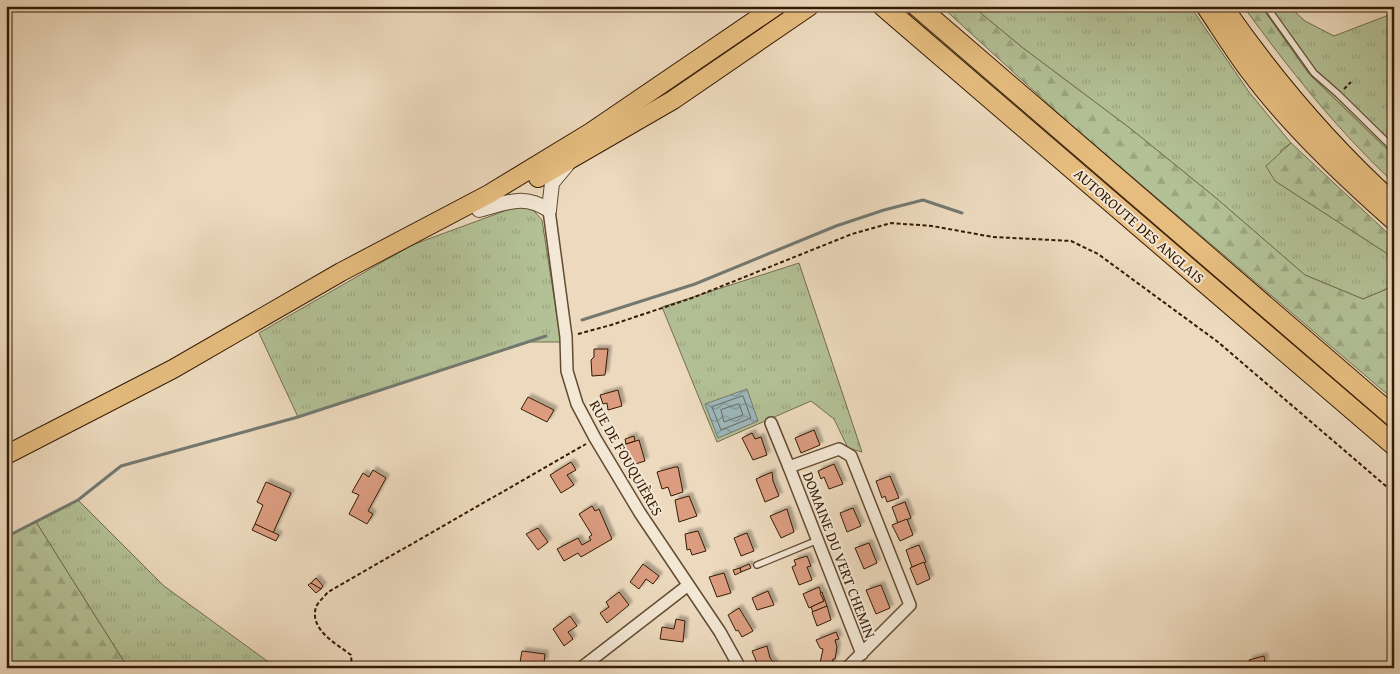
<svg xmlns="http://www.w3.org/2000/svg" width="1400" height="674" font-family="'Gentium Book Plus',serif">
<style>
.grass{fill:url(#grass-tufts);stroke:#746e4c}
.forest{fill:url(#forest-firs);stroke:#746e4c}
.water{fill:url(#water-waves);stroke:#737971}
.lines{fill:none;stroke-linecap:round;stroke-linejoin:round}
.shore{stroke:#686a5f;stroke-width:1}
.stream{stroke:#737971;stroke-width:3}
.building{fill:#db9c80;stroke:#341b03;filter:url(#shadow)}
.service-casing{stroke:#624b32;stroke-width:8}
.minor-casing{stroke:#624b32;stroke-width:14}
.tertiary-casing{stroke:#624b32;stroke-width:16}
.primary-casing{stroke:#341b03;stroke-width:20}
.trunk-casing{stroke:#341b03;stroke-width:20}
.motorway-casing{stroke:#341b03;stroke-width:22}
.path{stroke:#341b03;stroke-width:2;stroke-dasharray:4 2.5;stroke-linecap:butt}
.service{stroke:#f3e7d5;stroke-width:5.5}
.minor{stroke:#f3e7d5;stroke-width:11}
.tertiary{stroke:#f3e7d5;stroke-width:14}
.primary{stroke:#e6bd7f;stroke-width:18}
.trunk{stroke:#e6bd7f;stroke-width:18}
.motorway{stroke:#e6bd7f;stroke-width:20}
.labels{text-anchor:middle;stroke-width:4;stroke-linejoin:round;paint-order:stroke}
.street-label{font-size:15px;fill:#341b03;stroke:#f3e7d5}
</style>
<defs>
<pattern id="grass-tufts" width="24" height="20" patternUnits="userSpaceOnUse" patternTransform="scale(1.25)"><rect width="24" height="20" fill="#b3c196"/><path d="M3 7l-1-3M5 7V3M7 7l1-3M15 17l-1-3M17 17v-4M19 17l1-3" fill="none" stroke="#9ba580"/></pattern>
<pattern id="forest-firs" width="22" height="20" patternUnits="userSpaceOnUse" patternTransform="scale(1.25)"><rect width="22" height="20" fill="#b3c196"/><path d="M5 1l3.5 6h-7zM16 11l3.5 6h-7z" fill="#9ba580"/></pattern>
<pattern id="water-waves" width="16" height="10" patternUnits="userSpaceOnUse" patternTransform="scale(1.25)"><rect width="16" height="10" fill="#9db8bb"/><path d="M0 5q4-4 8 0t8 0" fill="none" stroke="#819596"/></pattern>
<filter id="shadow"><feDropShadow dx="3.5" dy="-3.5" stdDeviation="1" flood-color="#0004"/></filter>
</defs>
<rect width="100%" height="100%" fill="#eddabe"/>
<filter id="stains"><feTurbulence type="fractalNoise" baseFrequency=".004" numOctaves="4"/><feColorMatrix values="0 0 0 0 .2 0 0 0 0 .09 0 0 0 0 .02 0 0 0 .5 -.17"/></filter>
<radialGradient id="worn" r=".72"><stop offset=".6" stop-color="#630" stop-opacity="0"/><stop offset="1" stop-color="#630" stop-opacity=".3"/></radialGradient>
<g class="grass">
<path d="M972 6H1190L1249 92 1291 143 1281 150 1275 181 1394 258C1394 290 1391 287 1363 299L1305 275 1216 198 1131 129 1023 48Z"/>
<path d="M1261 6H1288L1305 21 1334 36 1394 13V156L1309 74Z"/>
<path d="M518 206 533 210 542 220 561 342H530L298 417 259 333 412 245Z"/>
<path d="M799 263 862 452 848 448 834 419 811 401 717 442 662 307Z"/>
<path d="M78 500 164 586 274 666 272 668H128L36 522Z"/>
</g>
<g class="forest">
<path d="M941 6H972L1023 48 1131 129 1216 198 1305 275 1363 299 1387 289 1394 280V400L1069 123Z"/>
<path d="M1243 6H1261L1309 74 1394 156V183C1337 130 1289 69 1243 6Z"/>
<path d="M1291 143 1394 239V258L1275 181 1266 166Z"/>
<path d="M36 522 128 668H6V537Z"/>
</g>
<path class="water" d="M747 389 758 421 718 438 705 404Z"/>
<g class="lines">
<g class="shore">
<path d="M743 396 751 418 721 430 712 407Z"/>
<path d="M739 404 743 415 724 422 721 410Z"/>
</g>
<g class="stream">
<path d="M582 320 695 284 836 226 884 210 923 200 962 213"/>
<path d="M6 537 78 500 121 466 298 417 546 336"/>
</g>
</g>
<g class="building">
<path d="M594 349H608L605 375 592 376 591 360 594 357Z"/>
<path d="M618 390 622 406 608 410 607 403 603 404 600 395Z"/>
<path d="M528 397 554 410 547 422 521 409Z"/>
<path d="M814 430 820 445 801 453 795 438Z"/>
<path d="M752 433 755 439 761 437 767 455 753 460 742 438Z"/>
<path d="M634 436 635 441 626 444 625 439Z"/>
<path d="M639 440 645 461 632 465 623 445Z"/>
<path d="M571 462 576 470 567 475 574 485 561 493 550 475Z"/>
<path d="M834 464 843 484 829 489 824 477 821 479 818 471Z"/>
<path d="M675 467H678L683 492 671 496 668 487 662 489 657 472Z"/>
<path d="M373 470 386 478 368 511 373 514 367 524 349 514 359 495 352 492 363 473 369 477Z"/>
<path d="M772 472 773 481 779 496 765 502 756 479Z"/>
<path d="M890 476 899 498 887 502 885 496 882 498 876 481Z"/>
<path d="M266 482 291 493 273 533 255 524 263 505 257 502Z"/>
<path d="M689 496 697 516 679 522 675 500Z"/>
<path d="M905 502 911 518 898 523 892 507Z"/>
<path d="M592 506 595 511 599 509 612 539 581 557 578 553 564 561 557 549 578 538 582 545 591 540 589 537 592 535 579 514Z"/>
<path d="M853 508 861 526 847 532 840 513Z"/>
<path d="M787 509 794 532 781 538 770 516Z"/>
<path d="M907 519 913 535 900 541 892 525Z"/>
<path d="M255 524 279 535 276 541 252 530Z"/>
<path d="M538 528 548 542 538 550 526 534Z"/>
<path d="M698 531 706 551 692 555 690 549 687 550 685 534Z"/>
<path d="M747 533 754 551 741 556 734 538Z"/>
<path d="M869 543 877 563 864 569 855 548Z"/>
<path d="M919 545 926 562 912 567 906 550Z"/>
<path d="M807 556 811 566 807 567 812 580 799 585 792 567 796 565 794 560Z"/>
<path d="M924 562 930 579 917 585 910 568Z"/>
<path d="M643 564 659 576 653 584 646 579 639 589 630 582Z"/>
<path d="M749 564 751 568 741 572 740 568Z"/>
<path d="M740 568 741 572 735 575 733 570Z"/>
<path d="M724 573 731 593 717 597 709 577Z"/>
<path d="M316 578 323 586 321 589 311 583Z"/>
<path d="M311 583 321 589 316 593 308 585Z"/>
<path d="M881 585 890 608 876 614 866 590Z"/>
<path d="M819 587 824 601 809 608 803 594Z"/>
<path d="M768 591 774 605 757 610 752 598Z"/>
<path d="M619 592 629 605 607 623 600 613 609 607 606 602Z"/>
<path d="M822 592 827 606 813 612 811 607 824 601 820 593Z"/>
<path d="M827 606 831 620 817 626 812 612Z"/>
<path d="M739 608 753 631 742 637 738 630 736 631 728 615Z"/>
<path d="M570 616 577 626 568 632 573 639 564 646 553 629Z"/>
<path d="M676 619 685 621 683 642 660 639 662 627 674 629Z"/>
<path d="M836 632 839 639 835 640 837 647 835 659H833L831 666 820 663 823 649 820 648 816 640Z"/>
<path d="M767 646 770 658 775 664 771 668H759L752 651Z"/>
<path d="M522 651 545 654 544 663 533 662 532 668H519Z"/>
<path d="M1264 656 1265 663 1250 666 1249 660Z"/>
</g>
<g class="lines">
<g class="service-casing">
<g id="service">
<path d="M1266 6 1314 73 1338 94 1394 149"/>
<path d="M757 565 818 540"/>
</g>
</g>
<g class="minor-casing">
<g id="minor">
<path d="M549 210 566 337 567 371 577 404 595 438 640 513 720 632 740 668"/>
<path d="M771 423 789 467"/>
<path d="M581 668 687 586"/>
<path d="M847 668 910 605 851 456 839 449 789 467 862 654"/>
</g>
</g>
<g class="tertiary-casing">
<g id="tertiary">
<path d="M479 210C507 203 523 193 549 210"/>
<path d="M549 210 552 183 567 165"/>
</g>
</g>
<g class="primary-casing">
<g id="primary">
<path d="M538 178 673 100 810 6"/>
<path d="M6 455 173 369 341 272 489 194 591 132 776 6"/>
</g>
</g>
<g class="trunk-casing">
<g id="trunk">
<path d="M1205 6C1220 28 1234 51 1250 72 1290 126 1344 177 1394 221"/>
<path d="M1223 6C1273 78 1329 144 1394 203"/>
</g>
</g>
<g class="motorway-casing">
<g id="motorway">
<path d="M883 6 1394 445"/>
<path d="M917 6 1394 417"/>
</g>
</g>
<g class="path">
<path d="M1344 89 1351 82"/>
<path d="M578 334 611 325 692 298 852 234 891 223 932 226 993 237 1071 241 1098 254 1218 342 1394 493"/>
<path d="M352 668 351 655C337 644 309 630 316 607 318 602 325 596 328 592L586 444"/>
</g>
<use href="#service" class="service"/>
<use href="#minor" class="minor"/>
<use href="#tertiary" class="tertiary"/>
<use href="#primary" class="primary"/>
<use href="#trunk" class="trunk"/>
<use href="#motorway" class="motorway"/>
</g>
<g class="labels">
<g class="street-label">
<text transform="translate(1139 226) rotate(41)" y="5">AUTOROUTE DES ANGLAIS</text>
<text transform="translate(626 458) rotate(60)" y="5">RUE DE FOUQUIÈRES</text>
<text transform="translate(839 555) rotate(69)" y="5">DOMAINE DU VERT CHEMIN</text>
</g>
</g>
<rect width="1400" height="674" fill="none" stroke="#eddabe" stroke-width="25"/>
<rect x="8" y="8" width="1385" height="659" fill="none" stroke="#341b03" stroke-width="2.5"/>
<rect x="12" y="12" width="1375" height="649" fill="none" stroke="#341b03"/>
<rect width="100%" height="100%" filter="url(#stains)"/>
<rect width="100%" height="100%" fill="url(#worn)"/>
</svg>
